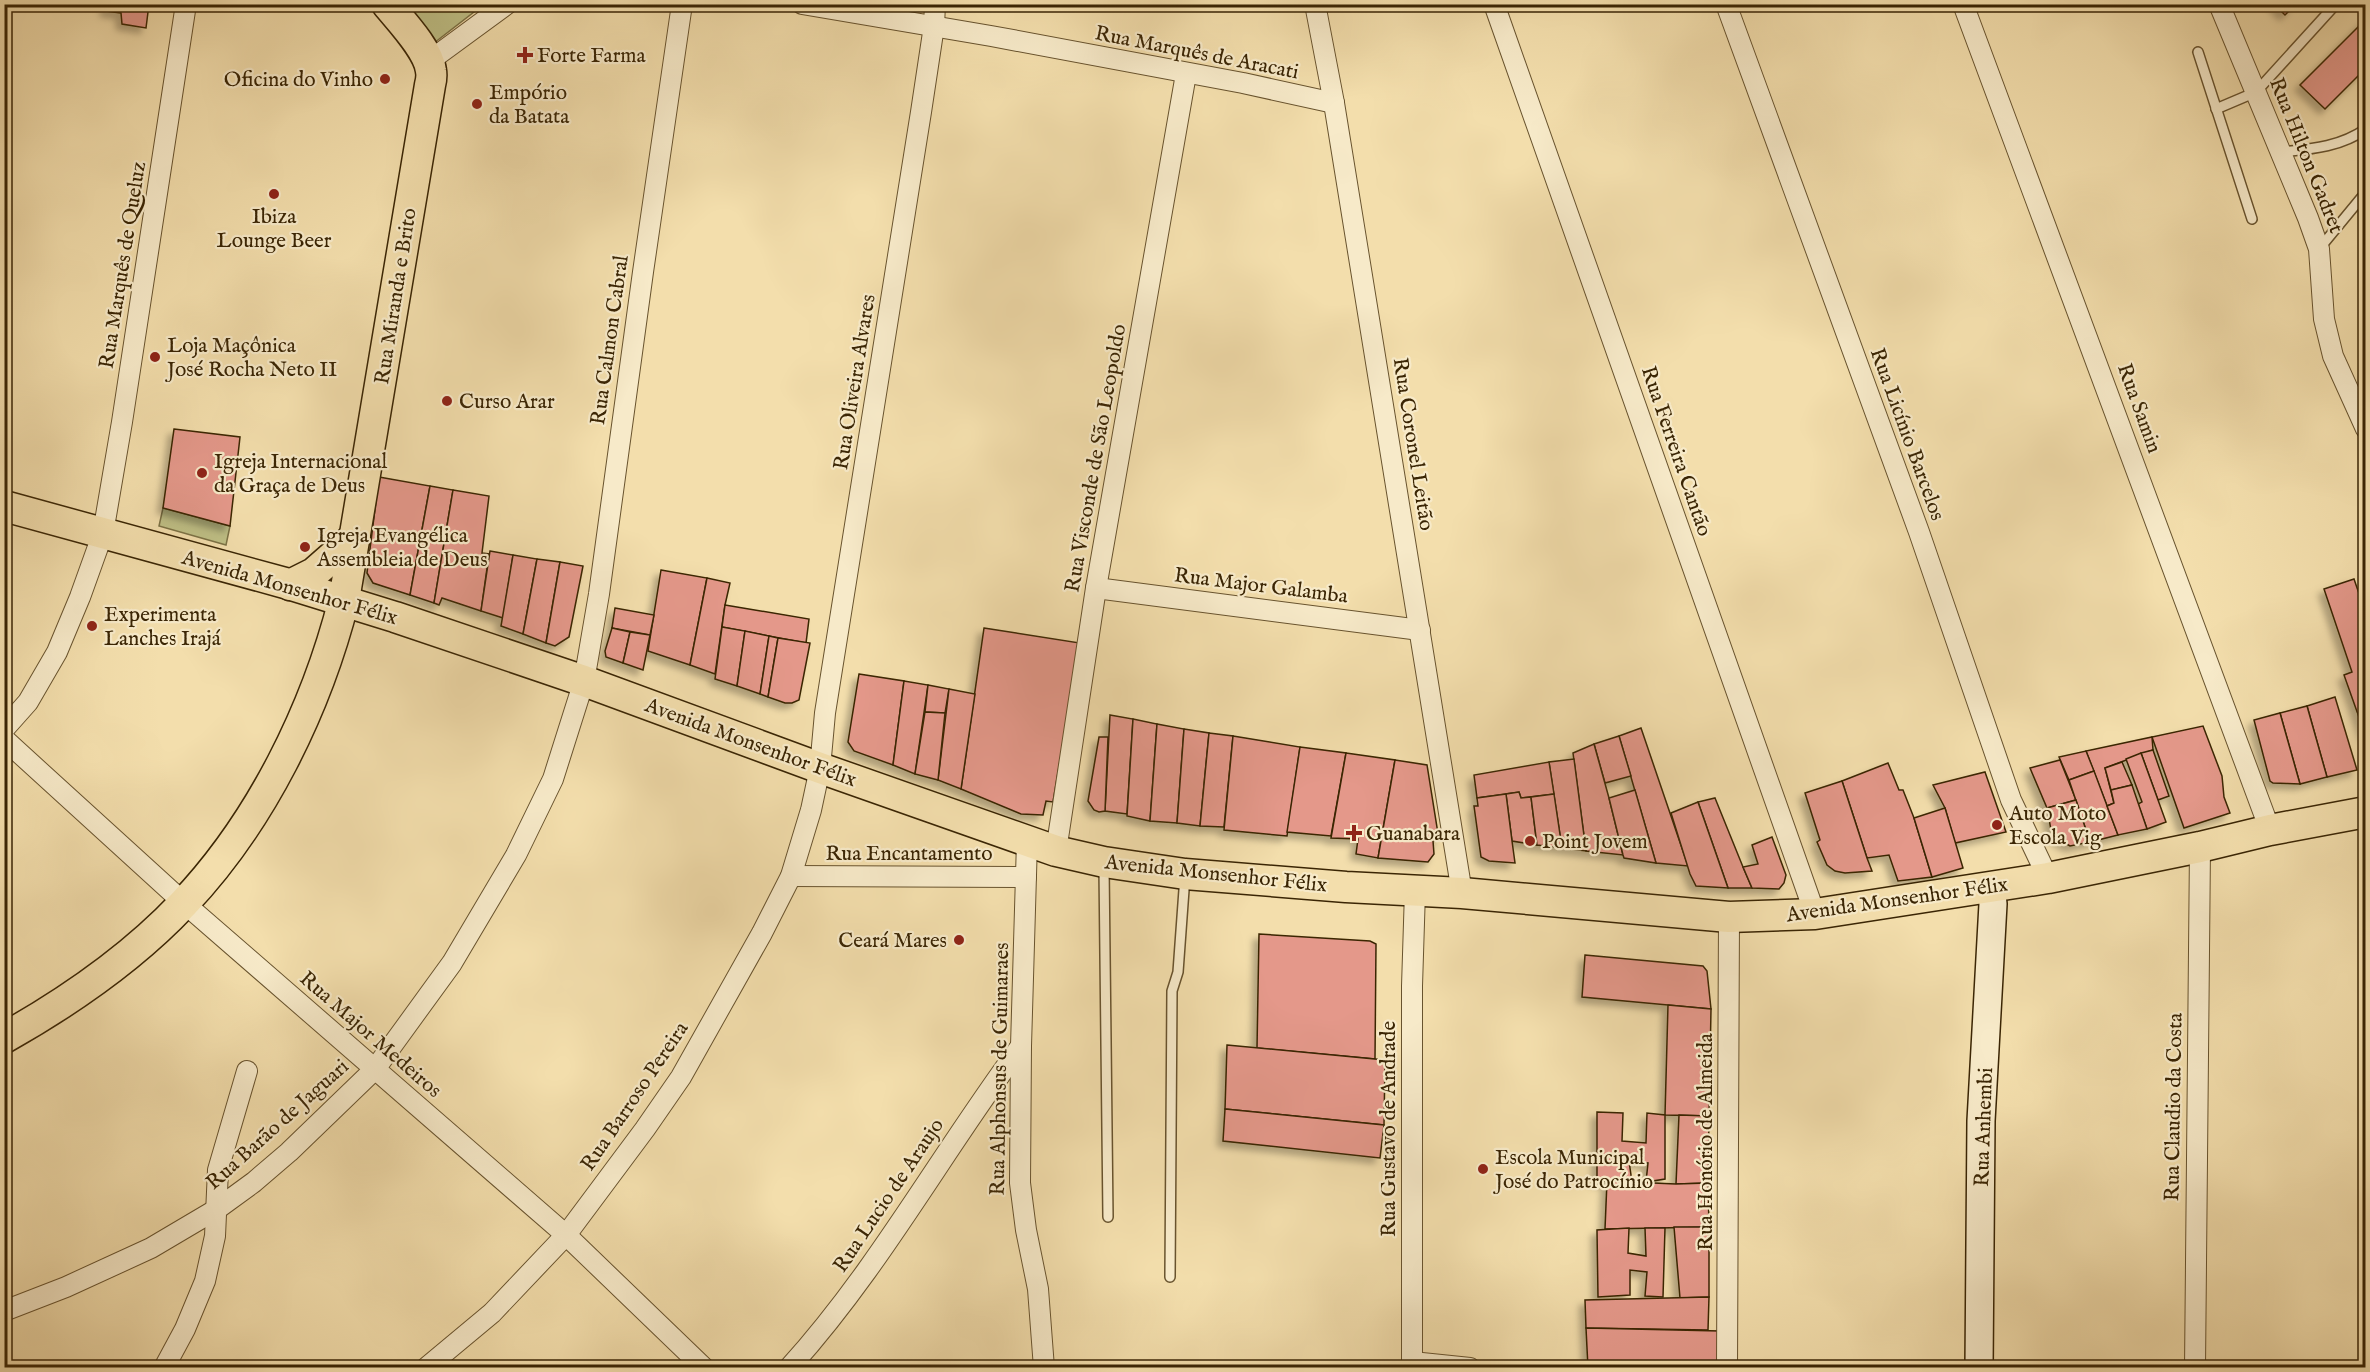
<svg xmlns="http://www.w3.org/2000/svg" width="2370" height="1372" font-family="'IM FELL English',serif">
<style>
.green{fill:#bfc086;stroke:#7c7245;stroke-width:1.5}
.building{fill:#e4988a;stroke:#3a2504;stroke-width:1.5;filter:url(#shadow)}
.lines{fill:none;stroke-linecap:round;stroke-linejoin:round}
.lane-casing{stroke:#68532e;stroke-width:12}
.street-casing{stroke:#68532e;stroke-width:22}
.secondary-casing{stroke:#3a2504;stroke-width:30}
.primary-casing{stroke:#3a2504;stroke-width:33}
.lane{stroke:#f7eac9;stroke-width:9}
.street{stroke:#f7eac9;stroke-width:20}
.secondary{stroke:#f7eac9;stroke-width:27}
.primary{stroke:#f3deac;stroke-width:30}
.poi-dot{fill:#8f2418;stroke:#f7eac9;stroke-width:2}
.labels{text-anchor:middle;stroke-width:4.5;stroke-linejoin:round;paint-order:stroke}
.street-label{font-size:21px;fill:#3a2504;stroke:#f7eac9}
.poi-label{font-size:21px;fill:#3a2504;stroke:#f7eac9;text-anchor:start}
</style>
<defs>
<filter id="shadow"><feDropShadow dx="-5.5" dy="5.5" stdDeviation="3" flood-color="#0004"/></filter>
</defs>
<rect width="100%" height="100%" fill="#f3deac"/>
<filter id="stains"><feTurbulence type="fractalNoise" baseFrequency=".00333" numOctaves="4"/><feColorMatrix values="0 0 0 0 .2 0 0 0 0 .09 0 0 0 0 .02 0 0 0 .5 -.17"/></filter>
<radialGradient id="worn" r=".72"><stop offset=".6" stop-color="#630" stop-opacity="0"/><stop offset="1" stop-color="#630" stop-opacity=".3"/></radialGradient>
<g class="green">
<path d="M405 5H483L434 43Z"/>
<path d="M163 508 230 526 226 545 159 526Z"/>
</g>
<g class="building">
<path d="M106 4H149L146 28 122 24 121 13 106 11Z"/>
<path d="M2274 4H2296L2285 15Z"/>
<path d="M2366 19V68L2325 109 2300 85Z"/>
<path d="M174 429 240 437 230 526 163 508Z"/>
<path d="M379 477 430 486 410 595 373 583 367 573Z"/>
<path d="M430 486 453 490 434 603 410 595Z"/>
<path d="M453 490 489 496 482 553 489 554 481 611 442 598 439 605 434 603Z"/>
<path d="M490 551 513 555 503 618 481 611Z"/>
<path d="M513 555 537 559 523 634 501 626Z"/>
<path d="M537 559 560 562 546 643 523 634Z"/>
<path d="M560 562 583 566 569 637 555 646 546 643Z"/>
<path d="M661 570 707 578 690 665 648 651Z"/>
<path d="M707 578 730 583 725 605 715 674 690 665Z"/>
<path d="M2354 579 2366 614V737L2344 675 2352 672 2324 589Z"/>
<path d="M725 605 809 619 806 643 722 627Z"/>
<path d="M615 608 654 615 650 635 612 628Z"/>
<path d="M722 627 745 631 737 686 715 679Z"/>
<path d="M612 628 630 632 623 663 606 657 605 651Z"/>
<path d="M984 628 1080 643 1053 802 1046 801 1043 815 1021 814 961 789Z"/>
<path d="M745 631 769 636 760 694 737 686Z"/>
<path d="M630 632 650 635 643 670 623 663Z"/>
<path d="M769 636 778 638 768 697 760 694Z"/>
<path d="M778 638 810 643 799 700 792 703H785L768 697Z"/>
<path d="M859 674 904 681 893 765 854 751 848 742Z"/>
<path d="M904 681 928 685 915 774 893 765Z"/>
<path d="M928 685 949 689 945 713 925 712Z"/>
<path d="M949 689 975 694 961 789 938 780Z"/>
<path d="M2335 697 2357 770 2327 777 2307 706Z"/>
<path d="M2307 706 2327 777 2300 784 2280 713Z"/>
<path d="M925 712 945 713 938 780 915 774Z"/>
<path d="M2280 713 2300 784 2273 783 2270 781 2254 720Z"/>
<path d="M1110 715 1133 719 1127 814 1105 811Z"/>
<path d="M1133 719 1157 724 1150 821 1127 816Z"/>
<path d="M1157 724 1184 729 1177 823 1150 821Z"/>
<path d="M2203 726 2222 776 2224 797 2230 813 2184 828 2152 737Z"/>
<path d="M1641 728 1688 866 1656 863 1619 736Z"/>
<path d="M1184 729 1209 733 1200 826 1177 823Z"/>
<path d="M1209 733 1233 736 1224 827 1200 826Z"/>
<path d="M1233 736 1300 747 1287 836 1224 830Z"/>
<path d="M1619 736 1631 776 1605 783 1594 744Z"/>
<path d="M1099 737H1108L1105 811 1099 812 1094 810 1088 801Z"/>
<path d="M2152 737 2153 750 2105 768 2114 803 2107 806 2086 751Z"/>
<path d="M1594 744 1609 798 1623 855 1586 851 1573 753Z"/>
<path d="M1300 747 1346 753 1331 836 1287 832Z"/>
<path d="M2153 750 2169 796 2158 800 2141 753Z"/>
<path d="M2086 751 2094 771 2069 780 2059 757Z"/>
<path d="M1346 753 1395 760 1378 858 1356 854 1358 839 1331 838Z"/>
<path d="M2141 753 2166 822 2147 829 2138 804 2142 802 2126 759Z"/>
<path d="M1574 759 1586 851 1562 848 1549 762Z"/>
<path d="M1395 760 1427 765 1439 840 1433 841 1434 854 1428 862 1378 858Z"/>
<path d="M2060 760 2076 800 2047 808 2030 768Z"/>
<path d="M1549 762 1554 794 1521 798 1519 792 1477 798 1474 775Z"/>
<path d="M2122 762 2132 785 2111 790 2105 768Z"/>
<path d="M1888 763 1899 790H1903L1914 818 1932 877 1898 881 1889 855 1867 858 1842 781Z"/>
<path d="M2094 771 2118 835 2090 842 2069 780Z"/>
<path d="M1985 772 2006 832 1955 843 1945 808 1933 785Z"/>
<path d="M1842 781 1867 858 1872 871 1845 873 1835 871 1827 865 1817 842 1820 840 1805 793Z"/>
<path d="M2132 785 2147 829 2118 835 2107 806 2114 803 2111 790Z"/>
<path d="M1635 790 1656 863 1624 858 1623 855 1609 798Z"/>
<path d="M1519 792 1521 798 1531 797 1537 845 1512 841 1506 794Z"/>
<path d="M1506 794 1512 841 1515 863 1489 861 1481 857 1474 806H1478L1477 798Z"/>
<path d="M1554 794 1562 848 1537 845 1531 797Z"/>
<path d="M1715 798 1743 867 1752 888H1728L1698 802Z"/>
<path d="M2076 800 2090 842 2070 846 2056 838 2051 830 2047 808Z"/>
<path d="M1698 802 1728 888 1696 886 1690 874 1671 813Z"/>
<path d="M1945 808 1963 868 1932 877 1914 818Z"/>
<path d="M1772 837 1786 875 1784 883 1779 889 1752 888 1743 867 1758 864 1752 845Z"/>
<path d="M1259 934 1370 941 1376 944 1375 1059 1257 1048Z"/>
<path d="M1585 955 1703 966 1707 971 1711 1009 1582 997Z"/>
<path d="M1668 1005 1711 1009 1709 1116 1665 1115Z"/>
<path d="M1227 1045 1385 1060 1384 1125 1225 1109Z"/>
<path d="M1225 1109 1384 1125 1380 1158 1223 1141Z"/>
<path d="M1597 1112 1623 1113 1622 1141 1646 1143 1647 1113 1665 1115V1179L1646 1182 1648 1163 1629 1161 1632 1182 1597 1181Z"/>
<path d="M1679 1115 1709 1116 1708 1183 1676 1184Z"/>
<path d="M1607 1181 1676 1184 1708 1183 1709 1227 1605 1229Z"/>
<path d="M1674 1227H1709V1297L1680 1298Z"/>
<path d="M1629 1228 1628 1253 1646 1256 1645 1228H1665L1663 1297 1645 1296 1647 1272 1630 1270V1295L1598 1297 1597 1230Z"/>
<path d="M1709 1297 1708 1330 1586 1328 1585 1300Z"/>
<path d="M1586 1328 1720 1331 1717 1368H1588Z"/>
<path d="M1532 1365 1560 1368H1531Z"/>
</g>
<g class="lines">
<g class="lane-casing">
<g id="lane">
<path d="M2198 52 2252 219"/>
<path d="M2216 109 2256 92 2336 4"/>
<path d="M2282 152C2312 149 2340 147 2366 129"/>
<path d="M2319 249 2366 192"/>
<path d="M1104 867 1108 1217"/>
<path d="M1170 1277 1172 991 1178 972 1185 876"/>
</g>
</g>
<g class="street-casing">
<g id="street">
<path d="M802 4 991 36 1243 83 1334 103"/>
<path d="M1315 4 1334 103 1462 893"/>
<path d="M1494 4 1815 914"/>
<path d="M1726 4 1919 532 2011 800 2048 878"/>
<path d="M1963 4 2270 830"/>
<path d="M2219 4 2308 218 2319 249 2324 319 2333 356 2366 429"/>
<path d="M428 62 507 4"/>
<path d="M1096 588 1420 630"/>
<path d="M4 729 28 702 57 652 80 597 103 533 122 422 186 4"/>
<path d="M4 739 184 903 566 1235 704 1368"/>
<path d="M1027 841 1021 1046 1020 1183 1026 1230 1038 1289 1044 1368"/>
<path d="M1056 851 1096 588 1186 74"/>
<path d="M791 876 1026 877"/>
<path d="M4 1311 66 1287 151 1248 217 1209 254 1182 289 1152 375 1069 452 963 516 855 553 779 584 681 599 594 643 272 682 4"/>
<path d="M1412 1362 1470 1368"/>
<path d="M164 1368 185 1329 205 1281 215 1236 218 1170 247 1071"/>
<path d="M426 1368 492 1313 566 1235 645 1129 681 1077 762 933 791 876 811 810 820 768 825 713 921 112 934 26 935 4"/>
<path d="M789 1368C878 1270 942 1152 1021 1046"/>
<path d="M1412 1368V986L1415 891"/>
<path d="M1727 1368 1729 917"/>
<path d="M2195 1368 2200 847"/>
</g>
</g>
<g class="secondary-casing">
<path id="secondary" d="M1979 1368 1981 1121 1993 904 1991 887"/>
</g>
<g class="primary-casing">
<g id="primary">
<path d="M4 506 285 583 395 617 584 681 820 768 1056 851 1104 862 1185 874 1346 887 1462 893 1729 917 1815 914 2048 878 2200 847 2270 830 2366 812"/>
<path d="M290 585 314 573 355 537"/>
<path d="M4 1038C68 1002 133 957 183 904 261 822 316 710 344 600L430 85C431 81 432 76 431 71 429 50 400 20 387 4"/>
</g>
</g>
<use href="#lane" class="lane"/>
<use href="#street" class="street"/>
<use href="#secondary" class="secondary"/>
<use href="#primary" class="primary"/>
</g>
<g class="poi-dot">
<path d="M522 46h6v6h6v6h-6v6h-6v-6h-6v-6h6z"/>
<circle cx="385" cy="79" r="6"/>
<circle cx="477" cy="104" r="6"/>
<circle cx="274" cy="194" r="6"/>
<circle cx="155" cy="357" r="6"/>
<circle cx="447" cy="401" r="6"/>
<circle cx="202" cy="473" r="6"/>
<circle cx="305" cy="547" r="6"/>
<circle cx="92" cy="626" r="6"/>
<circle cx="1997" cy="825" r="6"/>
<path d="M1351 824h6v6h6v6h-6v6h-6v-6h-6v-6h6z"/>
<circle cx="1530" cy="841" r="6"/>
<circle cx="959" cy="940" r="6"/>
<circle cx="1483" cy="1169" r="6"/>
</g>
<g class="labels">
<g class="street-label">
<text transform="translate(1197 52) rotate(11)" y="7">Rua Marquês de Aracati</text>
<text transform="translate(2307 155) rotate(68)" y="7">Rua Hilton Gadret</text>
<text transform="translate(122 265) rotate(-81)" y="7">Rua Marquês de Queluz</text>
<text transform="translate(395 296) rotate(-81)" y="7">Rua Miranda e Brito</text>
<text transform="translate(609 340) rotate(-82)" y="7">Rua Calmon Cabral</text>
<text transform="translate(854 382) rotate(-81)" y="7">Rua Oliveira Alvares</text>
<text transform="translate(2140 408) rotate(70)" y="7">Rua Samin</text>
<text transform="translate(1908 434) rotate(70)" y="7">Rua Licínio Barcelos</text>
<text transform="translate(1414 444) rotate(81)" y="7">Rua Coronel Leitão</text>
<text transform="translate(1677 451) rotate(71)" y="7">Rua Ferreira Cantão</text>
<text transform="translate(1095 458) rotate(-80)" y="7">Rua Visconde de São Leopoldo</text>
<text transform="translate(1261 585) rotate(7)" y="7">Rua Major Galamba</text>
<text transform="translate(290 587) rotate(16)" y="7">Avenida Monsenhor Félix</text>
<text transform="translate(751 742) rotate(20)" y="7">Avenida Monsenhor Félix</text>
<text x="909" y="860">Rua Encantamento</text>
<text transform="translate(1216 873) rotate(6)" y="7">Avenida Monsenhor Félix</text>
<text transform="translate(1897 899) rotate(-8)" y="7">Avenida Monsenhor Félix</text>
<text transform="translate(371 1034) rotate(41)" y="7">Rua Major Medeiros</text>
<text transform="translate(999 1069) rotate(-89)" y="7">Rua Alphonsus de Guimaraes</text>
<text transform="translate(634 1096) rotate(-56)" y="7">Rua Barroso Pereira</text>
<text transform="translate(2173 1107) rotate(-89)" y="7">Rua Claudio da Costa</text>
<text transform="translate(277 1124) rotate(-42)" y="7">Rua Barão de Jaguari</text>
<text transform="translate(1983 1127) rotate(-88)" y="7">Rua Anhembi</text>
<text transform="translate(1388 1129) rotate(-90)" y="7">Rua Gustavo de Andrade</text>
<text transform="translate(1705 1142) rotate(-90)" y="7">Rua Honório de Almeida</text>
<text transform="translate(888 1195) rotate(-56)" y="7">Rua Lucio de Araujo</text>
</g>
<g class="poi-label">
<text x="537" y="62">Forte Farma</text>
<text x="373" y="86" text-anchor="end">Oficina do Vinho</text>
<text x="489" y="99">Empório<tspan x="489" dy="24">da Batata</tspan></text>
<text x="274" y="223" text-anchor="middle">Ibiza<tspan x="274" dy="24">Lounge Beer</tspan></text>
<text x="167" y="352">Loja Maçônica<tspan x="167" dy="24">José Rocha Neto II</tspan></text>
<text x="459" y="408">Curso Arar</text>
<text x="214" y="468">Igreja Internacional<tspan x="214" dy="24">da Graça de Deus</tspan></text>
<text x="317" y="542">Igreja Evangélica<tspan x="317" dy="24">Assembleia de Deus</tspan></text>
<text x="104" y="621">Experimenta<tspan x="104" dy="24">Lanches Irajá</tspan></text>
<text x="2009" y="820">Auto Moto<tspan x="2009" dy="24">Escola Vig</tspan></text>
<text x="1366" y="840">Guanabara</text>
<text x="1542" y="848">Point Jovem</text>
<text x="947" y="947" text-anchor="end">Ceará Mares</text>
<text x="1495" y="1164">Escola Municipal<tspan x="1495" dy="24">José do Patrocínio</tspan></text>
</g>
</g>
<rect width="2370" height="1372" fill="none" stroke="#f3deac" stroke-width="24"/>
<rect x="6" y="6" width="2358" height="1360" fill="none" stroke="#3a2504" stroke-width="3"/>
<rect x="12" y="12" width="2346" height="1348" fill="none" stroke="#3a2504" stroke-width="1.5"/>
<rect width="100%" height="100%" filter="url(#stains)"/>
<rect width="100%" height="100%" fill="url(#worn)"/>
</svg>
